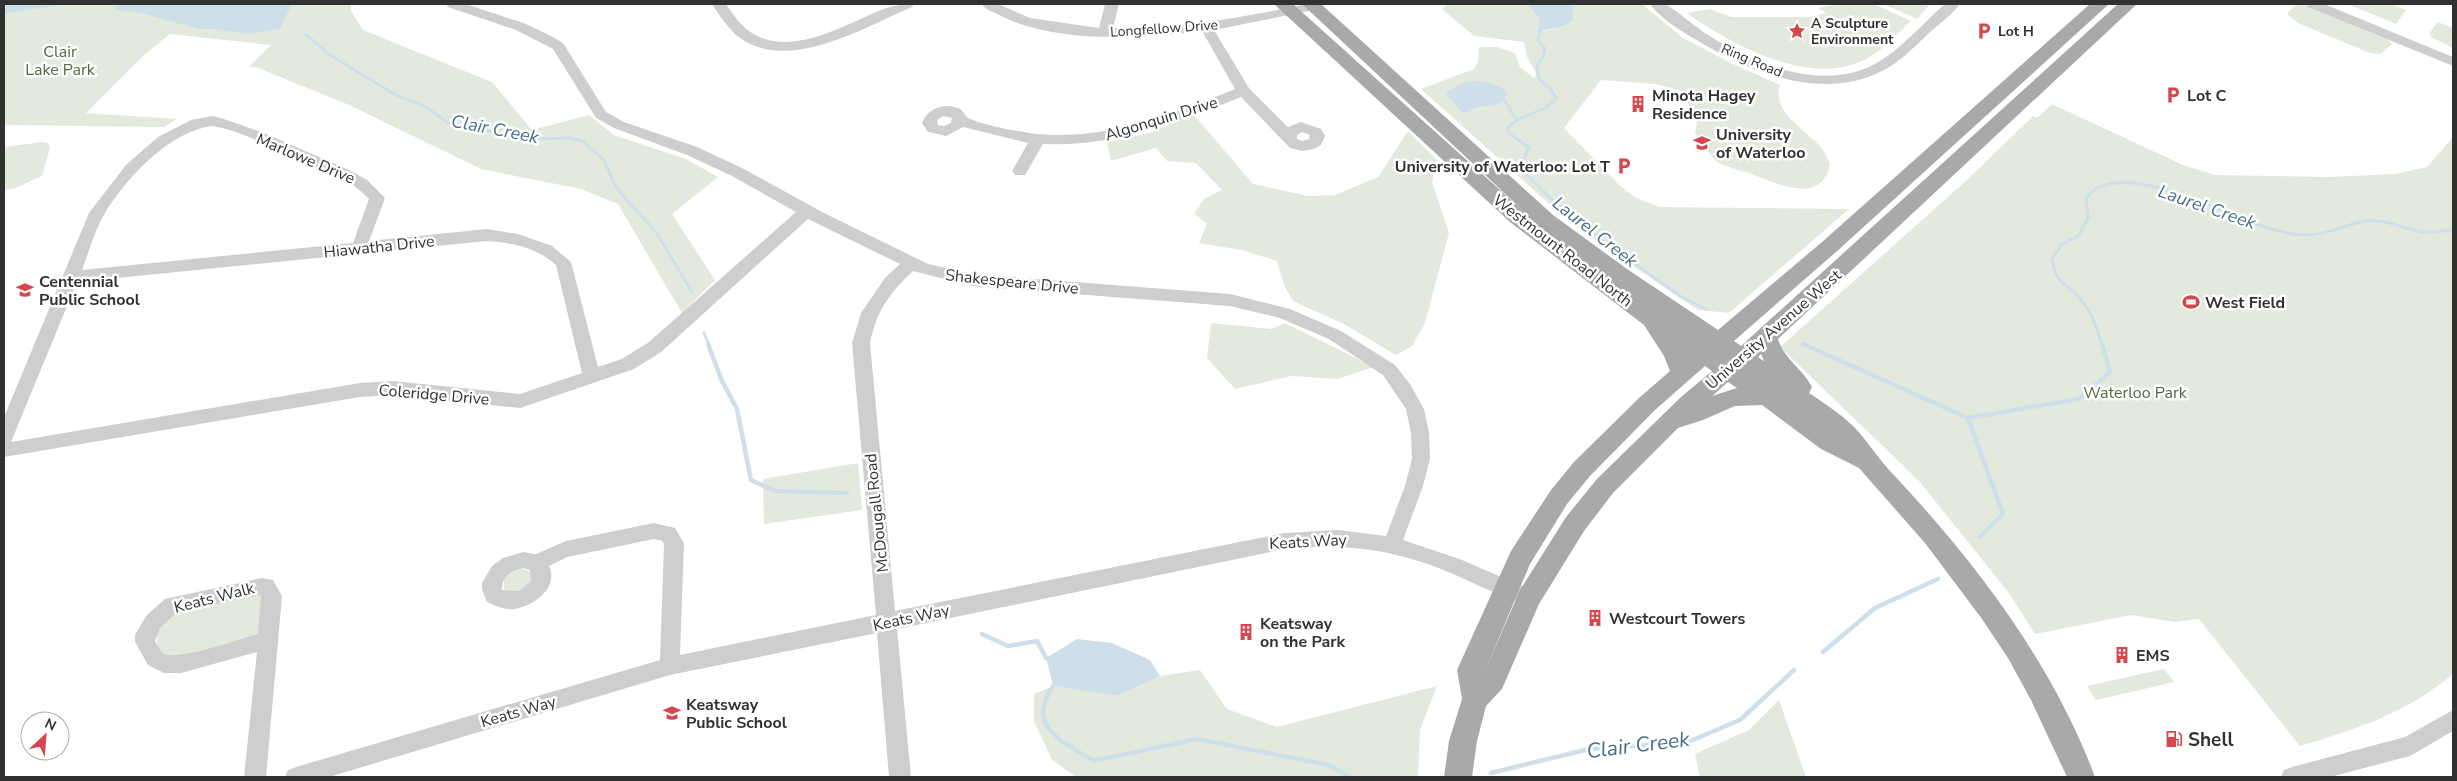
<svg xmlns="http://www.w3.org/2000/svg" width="2457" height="781" font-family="'Nunito Sans',sans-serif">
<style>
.green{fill:#e4e9de;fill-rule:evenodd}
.water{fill:#cfdfea}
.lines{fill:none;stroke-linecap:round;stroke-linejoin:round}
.stream-far1{stroke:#cfdfea;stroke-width:3}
.stream{stroke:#cfdfea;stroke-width:4.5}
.minor{fill:#cecece;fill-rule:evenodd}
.major{fill:#a9a9a9;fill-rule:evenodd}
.labels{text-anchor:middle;stroke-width:5;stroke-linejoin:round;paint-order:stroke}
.far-poi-label{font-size:14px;font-weight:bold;fill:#313131;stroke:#fff;text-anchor:start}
.far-street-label{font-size:14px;fill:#313131;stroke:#fff}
.park-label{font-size:16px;fill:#536942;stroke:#fff}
.poi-label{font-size:16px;font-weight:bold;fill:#313131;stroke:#fff;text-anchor:start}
.street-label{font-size:16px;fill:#313131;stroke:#fff}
.water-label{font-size:18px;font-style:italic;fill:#466f8c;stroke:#fff}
.near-poi-label{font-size:19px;font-weight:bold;fill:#313131;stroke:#fff;text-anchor:start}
.near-water-label{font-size:21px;font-style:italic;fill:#466f8c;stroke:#fff}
</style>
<rect width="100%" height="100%" fill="#fff"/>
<g class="green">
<path d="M4 4H351V11L363 30 492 82 532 130 589 115 614 135 686 159 718 177 672 214 715 280 682 313 618 204 581 189 481 169 349 105 256 67H249L271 45 170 34 145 54 86 113 177 119 164 127 4 125Z"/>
<path d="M1447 4H1527L1540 19 1539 33C1551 27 1560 30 1573 22L1571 4H1642L1683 38 1733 64 1780 85C1771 112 1806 130 1821 147 1825 152 1827 158 1830 164 1822 207 1775 183 1749 173 1742 171 1720 165 1716 161 1709 154 1702 141 1695 133L1697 123 1682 91 1656 84 1601 80 1564 128 1619 185 1636 198 1660 207 1849 209 1729 313 1698 310 1574 226 1421 89 1474 69 1478 62 1479 47H1497L1515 53 1520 67 1535 79 1536 73 1527 57 1524 42 1474 36 1442 9ZM1457 86 1490 106 1473 109 1449 90Z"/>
<path d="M1839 4H1874L1911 21C1895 36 1879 55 1857 63 1804 84 1730 44 1687 13L1710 9 1731 17H1809L1826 13 1818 8Z"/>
<path d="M1883 4H1930L1917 19Z"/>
<path d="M2296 4H2303L2388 40 2392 44 2381 54 2370 53 2298 23 2287 14Z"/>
<path d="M2347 4H2391L2406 10 2396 24Z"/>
<path d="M2438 22 2453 28V48L2431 37 2430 32Z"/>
<path d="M2052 104 2183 165 2216 175 2328 177 2396 174 2427 167 2453 137V674C2405 714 2359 728 2300 746L2199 619 2174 622 2131 615 2035 634 2009 593 1919 481 1780 347 1968 179 2033 116 2037 118Z"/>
<path d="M1194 115 1253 184 1308 196 1335 195 1378 177 1408 131 1437 160 1432 182 1449 233 1425 323 1412 346 1396 355 1344 324 1293 301 1284 285 1277 261 1242 250 1199 243 1207 223 1194 214 1204 199 1222 190 1196 163 1167 161 1156 148 1111 161 1107 142 1146 134Z"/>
<path d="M43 142 48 143 50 148 42 176 13 189 4 190V147Z"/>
<path d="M1211 323 1271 329 1285 323 1374 367 1337 379 1291 376 1235 389 1207 358Z"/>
<path d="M858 463 862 510 764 524 763 479Z"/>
<path d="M521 568 532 572 533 580 523 591 504 590V579L511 572Z"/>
<path d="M259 594 267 598 263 632 250 641 169 659 158 651C158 646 156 639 157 635 166 598 229 598 259 594Z"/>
<path d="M2164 669 2174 682 2096 700 2087 686Z"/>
<path d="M1200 670 1227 709 1277 727 1437 686 1420 730 1418 777H1076L1052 760 1034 721V694L1053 686 1118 696 1160 676Z"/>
<path d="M1779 700 1806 777H1700L1695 754 1749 730Z"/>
</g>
<g class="water">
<path d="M4 4H64L4 14Z"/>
<path d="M116 4H292L280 29 247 34 214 29H198L141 13 115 9Z"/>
<path d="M1527 4H1571L1574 20C1561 31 1552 26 1538 33L1540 19Z"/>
<path d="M1467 81C1482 81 1497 81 1507 93 1500 115 1482 100 1468 113L1462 112 1446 94 1449 90Z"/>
<path d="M1077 639 1112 643 1150 660 1160 676 1118 696 1053 686 1046 658Z"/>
</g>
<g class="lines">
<g class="stream-far1">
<path d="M1541 29 1538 40 1545 49 1543 57 1537 65 1539 79 1551 89 1556 98C1544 115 1520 112 1507 129L1511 135 1529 147 1520 168 1571 218 1680 296 1706 309"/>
<path d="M305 34 330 55 394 94 426 107 448 123 535 139 571 138 584 142 604 160 614 183 624 197 656 232 692 292"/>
<path d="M1505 101 1516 119"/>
<path d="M704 333 709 345"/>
<path d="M1803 344 1806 345"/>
<path d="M2102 345C2098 331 2093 315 2083 302 2068 282 2057 288 2052 259L2062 244 2078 236 2088 219 2086 198C2089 195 2093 190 2097 188 2155 163 2242 233 2305 235 2331 236 2352 219 2378 221 2393 222 2408 230 2423 232 2432 233 2443 231 2453 230"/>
</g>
<g class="stream">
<path d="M708 344 722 381 737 409 751 480 775 491 847 493"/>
<path d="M1803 344 1968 418 2079 399 2110 372 2102 344"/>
<path d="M1968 418 2003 514 1980 537"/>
<path d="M982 634 1008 646 1037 641 1046 658"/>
<path d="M1823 652 1875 608 1938 579"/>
<path d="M1053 686C1025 728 1062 740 1093 761L1197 739 1328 765 1350 777"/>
<path d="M1491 773 1589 749 1688 742 1740 720 1794 670"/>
</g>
<g class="minor">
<path d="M446 4H466L526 24 551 36 563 43 606 112 624 122 697 147 742 168 824 213 928 264 972 274 1230 294 1290 309 1341 331 1395 365 1410 384 1424 409 1429 433 1430 459 1423 486 1403 540 1462 560 1524 587 1527 593 1524 599 1517 602C1493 593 1470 581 1446 571 1391 549 1344 543 1285 549L897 629 911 777H889L877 633 670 675 329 777H285L288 770 296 767 660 660 664 544 662 541 654 539 567 557 549 566C559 588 534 606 514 609 504 610 496 606 487 602L482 589V583L492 566 503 558 523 552 536 554 566 541 654 523 675 528 684 543 680 655 876 615 852 343 861 313 885 278 900 264 808 219 661 352 634 369 520 408 393 395 360 397 4 457V417L89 213 126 165 158 137 191 120 212 116 221 118 264 133 349 170 367 180 385 198 369 241 487 229 518 234 552 246 571 262 598 367 622 359 649 342 796 212 732 176 687 155 614 128 596 118 553 49 516 30 448 7ZM212 126C242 131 271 147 298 160 323 171 350 178 369 199L353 243 82 270C89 251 95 230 105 213 126 178 170 131 212 126ZM487 241C513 243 536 247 556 265L582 373 520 394 393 381 360 383 11 442 77 282ZM913 271 972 286 1230 306 1280 318 1329 339 1383 375 1406 409 1411 433 1412 459 1405 486 1386 536 1338 530 1285 533 895 611 870 343C877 310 889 294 913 271ZM523 568 530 570 531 581 519 591 502 590C501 578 511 570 523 568Z"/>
<path d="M712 4H726C731 11 736 19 742 25 776 59 827 34 863 18 880 10 895 3 914 4L912 7C862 28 782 78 733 32 725 24 718 13 712 4Z"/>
<path d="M981 4H998L1030 18 1099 28 1105 4H1119L1113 28C1178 29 1242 18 1306 4H1319V9L1214 30 1249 88 1288 127 1301 122 1321 129 1325 136 1321 145 1314 149 1302 151 1290 148 1241 97C1177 123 1113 147 1043 144L1025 175H1015L1012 171 1028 143 963 127 946 136 928 132 922 123C928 108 945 102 960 109 964 112 966 118 970 119 988 126 1010 130 1029 133 1100 143 1170 115 1235 89L1202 31C1140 38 1058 44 1001 16 994 12 986 10 981 4ZM943 116 952 118 951 123 944 126 938 125 937 120ZM1302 132 1310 135 1309 139 1302 141 1297 139V135Z"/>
<path d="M1650 4C1654 4 1661 2 1665 4 1672 7 1696 27 1705 33 1751 63 1820 92 1873 65 1900 51 1922 24 1945 4H1960C1951 16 1937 25 1927 35 1913 48 1899 63 1882 71 1827 99 1763 77 1712 49 1692 37 1664 23 1650 4Z"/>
<path d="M2306 4H2324L2453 57V66L2308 7Z"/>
<path d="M262 578 273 580 282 596 266 777H244L257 652 181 673H164L148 665 135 642V635L146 616 165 599ZM261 595 258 634C238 640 186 658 167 655 161 654 158 646 155 641L160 628 177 612Z"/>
<path d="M2453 710V731L2410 756 2330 777H2281L2284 770 2292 767 2405 737Z"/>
</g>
<path class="major" d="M1274 4H1293L1528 215 1302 4H1321L1553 215 1627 269 1718 330 1822 242 2090 4H2109L1836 252 1734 341 1741 346 2118 4H2137L1778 339C1784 359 1803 369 1812 387L1809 393C1824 403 1841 414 1854 427 1867 440 1877 457 1890 471 1974 560 2052 662 2095 777H2067L2031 700 2008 658 1982 619 1925 543 1859 468 1821 449 1762 405 1735 406 1703 420 1678 428 1613 493 1584 531 1539 604 1502 689 1486 706 1477 741 1472 777H1444L1449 741 1462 699 1457 670 1511 551 1551 490 1574 462 1639 398 1670 371 1664 356 1644 325 1510 222ZM1761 354 1764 361 1765 362 1758 357ZM1705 366 1712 371 1681 397 1597 479 1566 517 1520 590 1484 673 1530 564 1567 504 1590 476 1655 410ZM1728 382 1737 388 1712 396Z"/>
</g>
<defs>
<g id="sight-bare" transform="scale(1.35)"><path d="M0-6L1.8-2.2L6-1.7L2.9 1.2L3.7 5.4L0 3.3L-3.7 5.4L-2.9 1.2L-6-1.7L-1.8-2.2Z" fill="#d5464d" stroke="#fff" stroke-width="2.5" paint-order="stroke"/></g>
<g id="parking-bare" transform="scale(1.35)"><path d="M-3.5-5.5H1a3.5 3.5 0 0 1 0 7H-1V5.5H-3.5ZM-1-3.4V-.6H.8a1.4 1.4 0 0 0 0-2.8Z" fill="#d5464d" stroke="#fff" stroke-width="2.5" paint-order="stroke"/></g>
<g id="building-bare" transform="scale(1.35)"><path d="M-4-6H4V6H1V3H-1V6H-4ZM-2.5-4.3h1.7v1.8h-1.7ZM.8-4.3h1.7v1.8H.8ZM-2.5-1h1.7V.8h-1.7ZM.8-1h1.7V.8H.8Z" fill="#d5464d" stroke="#fff" stroke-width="2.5" paint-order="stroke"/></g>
<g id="university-bare" transform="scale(1.35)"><path d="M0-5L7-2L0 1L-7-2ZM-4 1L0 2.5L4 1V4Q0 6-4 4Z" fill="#d5464d" stroke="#fff" stroke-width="2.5" paint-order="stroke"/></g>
<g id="school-bare" transform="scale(1.35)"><path d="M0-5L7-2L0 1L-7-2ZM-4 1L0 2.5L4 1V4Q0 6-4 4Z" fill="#d5464d" stroke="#fff" stroke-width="2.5" paint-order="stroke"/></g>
<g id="stadium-bare" transform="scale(1.35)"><path d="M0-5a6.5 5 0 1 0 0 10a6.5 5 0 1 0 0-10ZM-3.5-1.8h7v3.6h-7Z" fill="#d5464d" stroke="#fff" stroke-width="2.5" paint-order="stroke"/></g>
<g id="fuel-bare" transform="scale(1.35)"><path d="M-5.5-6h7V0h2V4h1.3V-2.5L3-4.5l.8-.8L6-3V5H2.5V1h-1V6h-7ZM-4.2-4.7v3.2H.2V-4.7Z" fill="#d5464d" stroke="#fff" stroke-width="2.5" paint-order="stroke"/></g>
</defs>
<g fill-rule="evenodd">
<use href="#sight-bare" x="1797" y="31"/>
<use href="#parking-bare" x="1984" y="31"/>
<use href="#parking-bare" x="2173" y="95"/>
<use href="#building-bare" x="1638" y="104"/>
<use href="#university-bare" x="1702" y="143"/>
<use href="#parking-bare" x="1624" y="166"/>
<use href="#school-bare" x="25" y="290"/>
<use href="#stadium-bare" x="2191" y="302"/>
<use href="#building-bare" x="1595" y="618"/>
<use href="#building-bare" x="1246" y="632"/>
<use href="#building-bare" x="2122" y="655"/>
<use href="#school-bare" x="672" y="713"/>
<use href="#fuel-bare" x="2174" y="739"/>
</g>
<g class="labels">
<g class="far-poi-label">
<text x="1811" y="28">A Sculpture<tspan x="1811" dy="16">Environment</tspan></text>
<text x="1998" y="36">Lot H</text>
</g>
<g class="far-street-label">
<text transform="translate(1164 28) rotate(-4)" y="5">Longfellow Drive</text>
<text transform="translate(1752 60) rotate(23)" y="5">Ring Road</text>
</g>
<g class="park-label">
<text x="60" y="57">Clair<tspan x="60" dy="18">Lake Park</tspan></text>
<text x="2135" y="398">Waterloo Park</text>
</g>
<g class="poi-label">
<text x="1652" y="101">Minota Hagey<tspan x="1652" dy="18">Residence</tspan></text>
<text x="2187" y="101">Lot C</text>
<text x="1716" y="140">University<tspan x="1716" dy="18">of Waterloo</tspan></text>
<text x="1610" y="172" text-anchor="end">University of Waterloo: Lot T</text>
<text x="39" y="287">Centennial<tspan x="39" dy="18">Public School</tspan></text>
<text x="2205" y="308">West Field</text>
<text x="1609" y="624">Westcourt Towers</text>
<text x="1260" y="629">Keatsway<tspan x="1260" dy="18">on the Park</tspan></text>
<text x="2136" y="661">EMS</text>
<text x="686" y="710">Keatsway<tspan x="686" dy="18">Public School</tspan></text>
</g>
<g class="street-label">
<text transform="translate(1161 118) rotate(-17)" y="6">Algonquin Drive</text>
<text transform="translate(306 158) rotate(23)" y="6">Marlowe Drive</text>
<text transform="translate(379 246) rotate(-6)" y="6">Hiawatha Drive</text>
<text transform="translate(1563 250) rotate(38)" y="6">Westmount Road North</text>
<text transform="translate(1012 281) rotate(6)" y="6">Shakespeare Drive</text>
<text transform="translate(1773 329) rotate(-41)" y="6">University Avenue West</text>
<text transform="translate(434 394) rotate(5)" y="6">Coleridge Drive</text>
<text transform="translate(876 513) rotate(-96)" y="6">McDougall Road</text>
<text transform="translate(1308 541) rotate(-3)" y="6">Keats Way</text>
<text transform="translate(214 597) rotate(-14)" y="6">Keats Walk</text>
<text transform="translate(911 617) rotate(-12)" y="6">Keats Way</text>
<text transform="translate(518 711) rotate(-16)" y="6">Keats Way</text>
</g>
<g class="water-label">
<text transform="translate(495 129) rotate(11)" y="6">Clair Creek</text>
<text transform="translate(2207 207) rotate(19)" y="6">Laurel Creek</text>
<text transform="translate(1595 232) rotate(38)" y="6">Laurel Creek</text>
</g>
<g class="near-poi-label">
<text x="2188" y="746">Shell</text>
</g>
<g class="near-water-label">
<text transform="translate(1638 745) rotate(-7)" y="7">Clair Creek</text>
</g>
</g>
<rect width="2457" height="781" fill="none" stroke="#313131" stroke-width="10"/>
<g transform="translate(45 736) rotate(26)"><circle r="24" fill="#ffffff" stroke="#adadad"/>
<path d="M0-4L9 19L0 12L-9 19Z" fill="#d5464d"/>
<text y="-8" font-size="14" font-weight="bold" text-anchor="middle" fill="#313131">N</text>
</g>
</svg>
